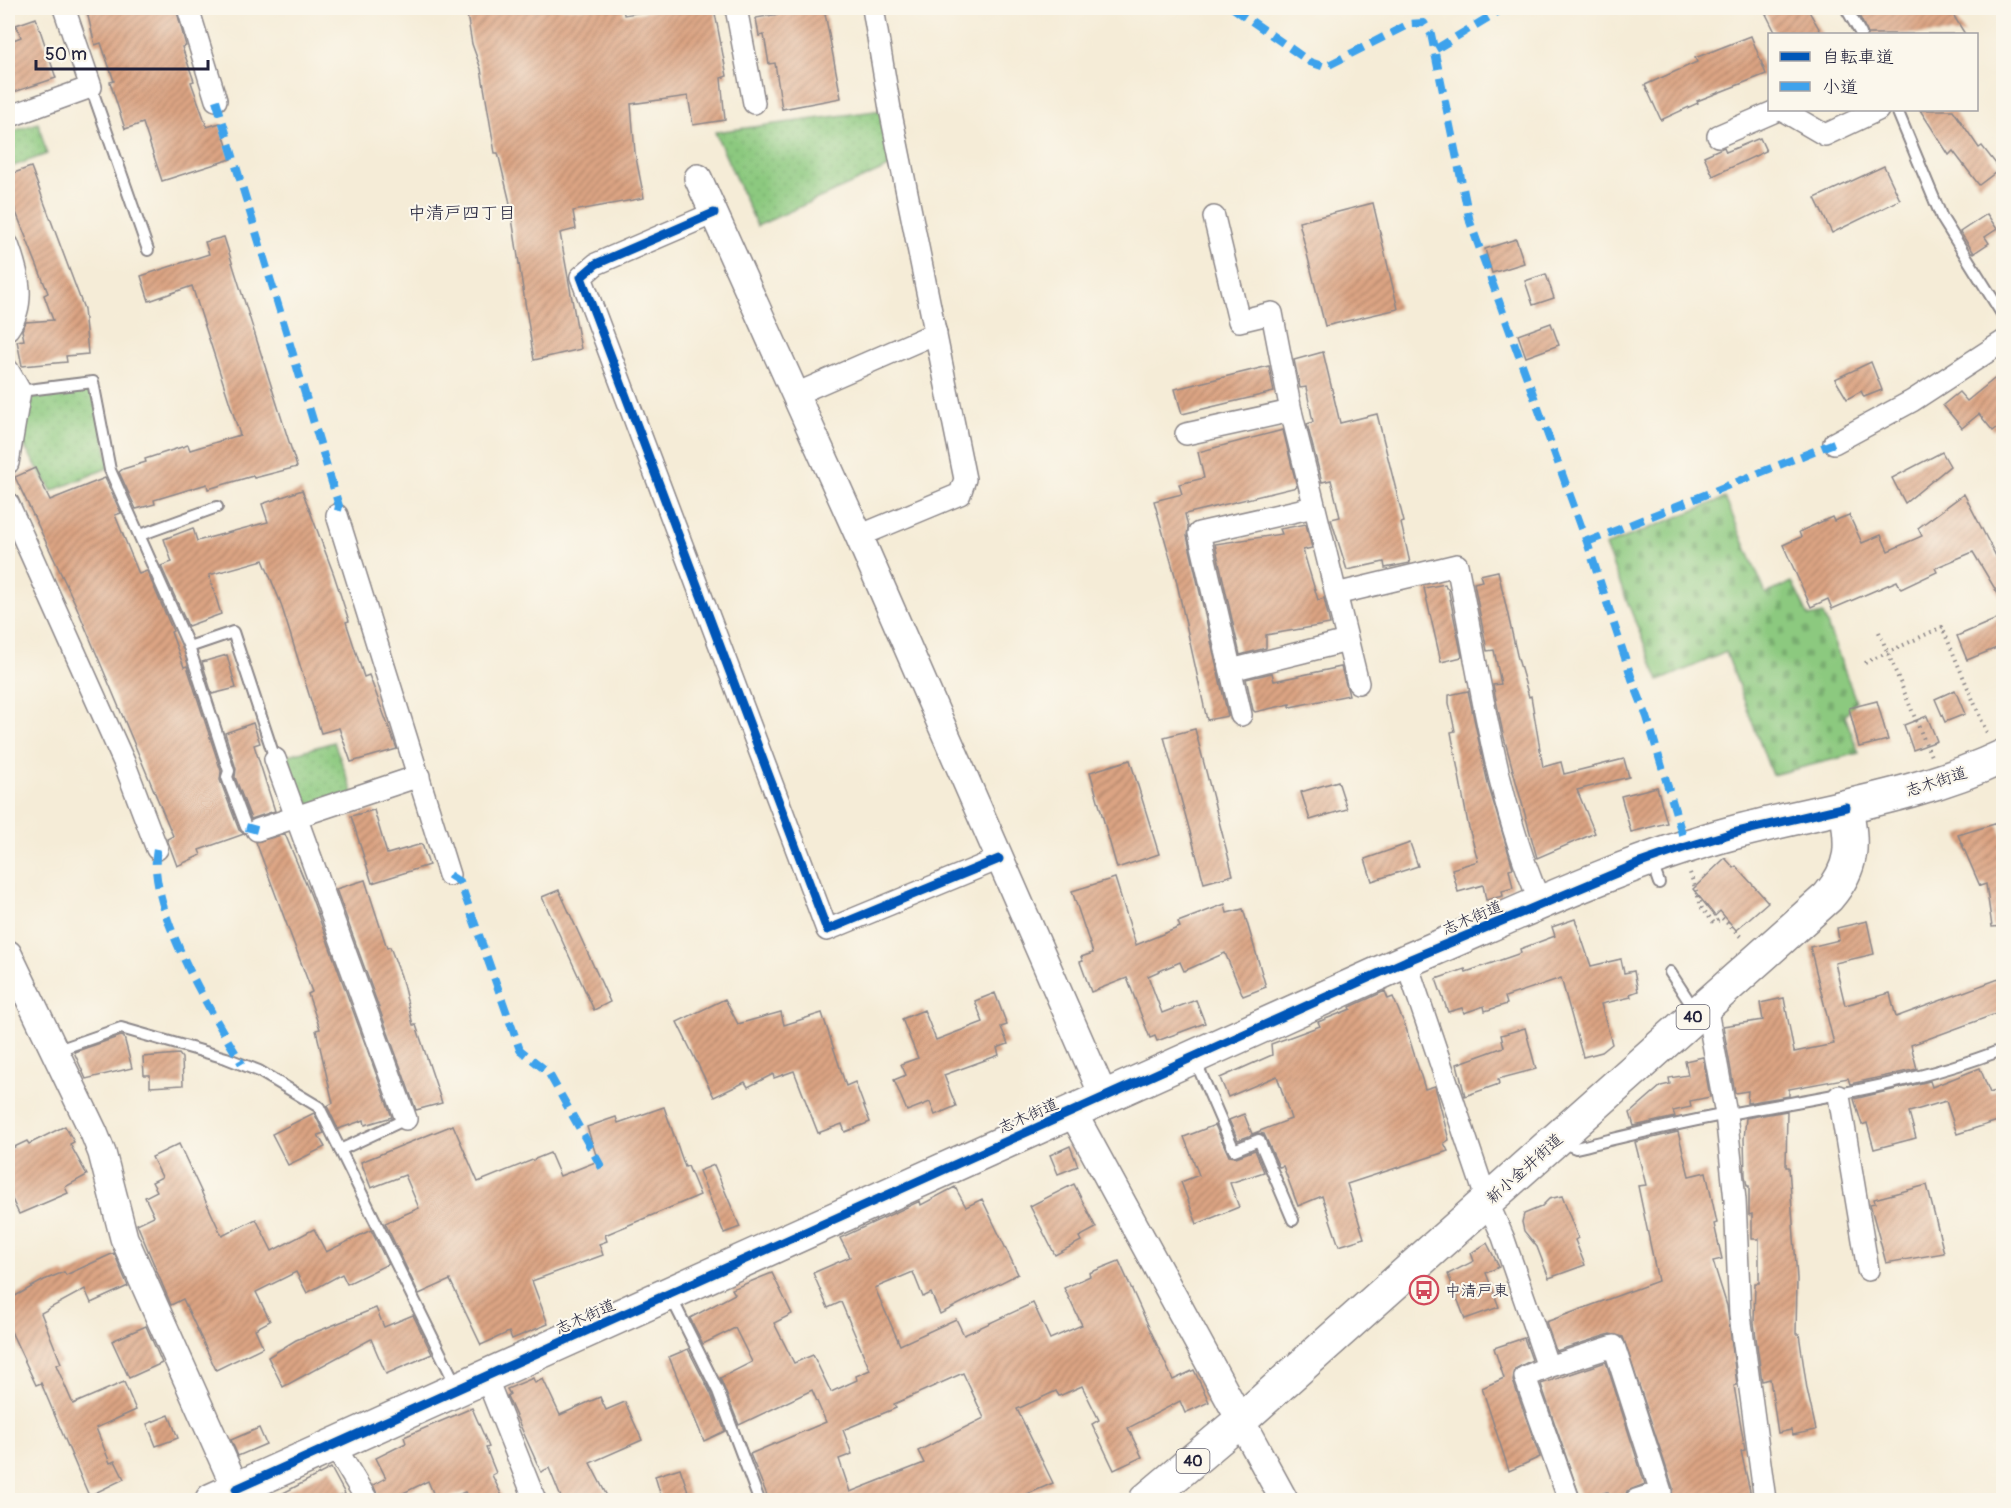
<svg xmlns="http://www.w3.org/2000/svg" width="2011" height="1508" font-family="Pangolin,'Klee One',sans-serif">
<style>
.cemetery{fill:url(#cemetery-stones);stroke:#57765d;stroke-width:1.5}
.park{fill:url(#park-dots);stroke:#57765d;stroke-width:1.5}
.building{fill:url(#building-hatch);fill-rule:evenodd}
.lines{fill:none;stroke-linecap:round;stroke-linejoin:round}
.service-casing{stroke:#8c8789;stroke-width:14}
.minor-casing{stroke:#8c8789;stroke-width:24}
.tertiary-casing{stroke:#8c8789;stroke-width:30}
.primary-casing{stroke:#8c8789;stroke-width:36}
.path{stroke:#8c8789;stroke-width:4;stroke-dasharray:1.5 4.5;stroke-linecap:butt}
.service{stroke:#fff;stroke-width:10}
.minor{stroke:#fff;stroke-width:21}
.tertiary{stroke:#fff;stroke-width:27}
.primary{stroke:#fff;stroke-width:33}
.quiet{stroke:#3ea2ec;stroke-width:8;stroke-dasharray:15 8;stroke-linecap:butt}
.cycleway-casing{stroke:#fbf7ec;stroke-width:13}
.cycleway{stroke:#0057b8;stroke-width:9}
.labels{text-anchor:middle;stroke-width:4.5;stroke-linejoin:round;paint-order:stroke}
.shield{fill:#fbf7ec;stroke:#636270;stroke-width:1.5}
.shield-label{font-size:15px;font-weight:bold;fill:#22223b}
.street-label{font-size:16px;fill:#22223b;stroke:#fbf7ec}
.poi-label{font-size:16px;fill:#22223b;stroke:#fbf7ec;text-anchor:start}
.neighbourhood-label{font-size:18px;fill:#22223b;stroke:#fbf7ec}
</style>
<defs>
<pattern id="cemetery-stones" width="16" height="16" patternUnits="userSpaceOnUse" patternTransform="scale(1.5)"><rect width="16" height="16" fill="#8cc97f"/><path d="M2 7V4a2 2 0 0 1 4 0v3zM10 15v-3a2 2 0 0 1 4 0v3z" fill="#78ac6f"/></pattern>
<pattern id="park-dots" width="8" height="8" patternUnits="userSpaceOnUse" patternTransform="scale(1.5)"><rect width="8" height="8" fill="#8cc97f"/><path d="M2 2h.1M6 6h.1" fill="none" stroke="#78ac6f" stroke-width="1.8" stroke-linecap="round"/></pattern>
<pattern id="building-hatch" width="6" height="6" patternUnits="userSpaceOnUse" patternTransform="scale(1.5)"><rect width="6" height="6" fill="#dca483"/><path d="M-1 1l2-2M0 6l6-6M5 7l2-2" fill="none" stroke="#b2856c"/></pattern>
</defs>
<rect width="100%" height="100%" fill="#fbf7ec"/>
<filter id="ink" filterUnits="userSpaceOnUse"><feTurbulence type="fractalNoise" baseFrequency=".0167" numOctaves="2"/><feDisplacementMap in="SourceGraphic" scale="12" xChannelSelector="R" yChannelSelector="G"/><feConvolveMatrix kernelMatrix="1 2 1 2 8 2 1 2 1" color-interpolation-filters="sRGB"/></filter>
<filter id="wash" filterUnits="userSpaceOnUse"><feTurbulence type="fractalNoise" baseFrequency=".008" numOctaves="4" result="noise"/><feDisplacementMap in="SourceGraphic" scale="24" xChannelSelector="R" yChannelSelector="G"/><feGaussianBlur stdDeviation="1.35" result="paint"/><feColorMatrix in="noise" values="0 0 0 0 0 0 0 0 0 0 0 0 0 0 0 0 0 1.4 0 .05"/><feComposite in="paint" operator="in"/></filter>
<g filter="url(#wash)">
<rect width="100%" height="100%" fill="#f5ecd7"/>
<path class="cemetery" d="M1725 498 1766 594 1792 582 1809 617 1823 614 1856 701 1845 716 1859 753 1772 775 1726 652 1659 681 1605 546Z"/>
<g class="park">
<path d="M890 109 902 161 757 226 715 132Z"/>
<path d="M38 123 47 154 8 168V133Z"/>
<path d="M93 382 110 467 52 491 14 430 20 391Z"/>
<path d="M334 742 355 798 296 817 275 759Z"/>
</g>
<g id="blocks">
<g class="building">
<path d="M86 8H176L186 46 182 47 194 81 191 82 207 127 220 123 231 159 162 181 143 123 125 129 110 82 114 81 101 43 95 45Z"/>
<path d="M466 8H623L624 15 668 8H714L727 76 721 78 725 120 693 125 688 96 631 104 635 153 644 198 573 211 576 229 560 233 581 349 534 360 509 199 498 153H495L481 69 472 44Z"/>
<path d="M801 8H824L841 98 782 109 775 63 769 64 764 35 759 36 756 18 801 10Z"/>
<path d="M1763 8H1807L1822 34H1776Z"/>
<path d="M1867 8H1949L1965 34H1868L1858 13Z"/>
<path d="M36 18 56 78 8 94V42L21 37 16 25Z"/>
<path d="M1751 36 1766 74 1697 101 1698 103 1661 120 1645 85 1697 62 1695 58Z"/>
<path d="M1920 110H1953L1979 148 1982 146 2000 169 1979 185 1953 151 1949 155Z"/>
<path d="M1760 138 1766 151 1713 176 1704 156 1724 147 1726 152Z"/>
<path d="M1884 166 1900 200 1832 233 1815 198Z"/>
<path d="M31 167 84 309 88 354 66 356 67 362 22 366 17 341 24 340 22 330 26 322 53 320 44 295 48 293 8 192V175Z"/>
<path d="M1373 203 1398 309 1325 326 1299 222Z"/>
<path d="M1987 214 1997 229 1985 237 1989 243 1974 253 1960 232Z"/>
<path d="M224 237 297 467 254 478 253 476 208 489 207 484 154 500 155 504 136 509 119 472 123 469 146 462 145 459 188 445 190 450 240 435 192 286 149 301 141 276 209 254 205 242Z"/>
<path d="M1516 239 1524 263 1492 273 1485 249Z"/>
<path d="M1546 274 1554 298 1533 305 1525 281Z"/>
<path d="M1551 323 1559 345 1526 357 1518 335Z"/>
<path d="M1323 352 1340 423 1377 414 1404 522 1401 523 1410 563 1385 568 1384 562 1347 570 1331 519 1340 517 1331 480 1322 482 1307 424 1313 422 1306 387 1300 388 1294 360Z"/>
<path d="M1871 362 1882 390 1864 397 1861 391 1847 399 1835 379Z"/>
<path d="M1269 366 1274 392 1182 414 1175 389Z"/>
<path d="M2004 371V422L1993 431 1979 414 1962 428 1943 405 1959 392 1967 401Z"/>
<path d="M1283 430 1297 487 1185 514 1188 527 1187 536 1228 716 1207 720 1176 579 1154 501 1182 494 1179 484 1204 478 1198 452Z"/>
<path d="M1942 452 1950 466 1905 503 1892 478Z"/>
<path d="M35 468 50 500 105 478 121 513 115 515 139 574 147 571 173 631 171 632 184 667 187 666 221 771 220 780 239 830 244 834 199 850 201 855 177 866 167 839 173 836 75 603 15 477Z"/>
<path d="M302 490 334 575 349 621 346 622 364 677 369 675 397 749 351 762 339 728 321 733 280 601 263 560 209 575 221 614 188 626 161 566 172 562 164 539 193 528 197 541 268 522 262 504Z"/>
<path d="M1964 494 1997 558 2004 555V604L1973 552 1935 568 1937 572 1901 589 1897 581 1832 609 1828 599 1811 607 1783 545 1801 537 1799 532 1832 517 1834 521 1849 515 1862 543 1881 535 1888 551 1922 536 1918 528Z"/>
<path d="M1306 524 1312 548 1303 550 1318 600 1324 598 1330 624 1266 635V648L1240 655 1215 544 1282 534 1280 529Z"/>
<path d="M1498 571 1517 655 1529 697 1531 696 1543 767 1561 762 1564 774 1624 759 1629 777 1577 790 1595 833 1537 858 1503 734 1493 685 1501 684 1494 650 1487 651 1474 583 1482 581 1480 575Z"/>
<path d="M1445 584 1446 588H1448L1462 657 1441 662 1424 588Z"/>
<path d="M2004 616V645L1967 660 1957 636Z"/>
<path d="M227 655 236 688 212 694 202 662Z"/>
<path d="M1341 667 1349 695 1290 707V704L1255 712 1253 710 1246 679 1272 673 1274 681Z"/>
<path d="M1955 690 1965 714 1945 722 1935 699Z"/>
<path d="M1468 691 1488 784 1513 868 1509 869 1513 888 1502 891 1503 896 1486 900 1483 885 1458 892 1452 869 1478 861 1468 824 1451 732 1455 731 1449 703V695Z"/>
<path d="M1877 701 1888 740 1859 747 1849 708Z"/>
<path d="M1927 716 1937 741 1913 750 1904 725Z"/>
<path d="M253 723 260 743 254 745 275 811 251 819 235 777 236 769 225 733Z"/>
<path d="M1195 729 1233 875 1204 883 1164 737Z"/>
<path d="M1130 760 1159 854 1117 868 1090 772Z"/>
<path d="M1338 781 1347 809 1310 820 1301 792Z"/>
<path d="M1657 787 1667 823 1631 832 1621 796Z"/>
<path d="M374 810 387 854 422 844 429 865 372 883 351 816Z"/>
<path d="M1998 823 2004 841V926L1992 927 1986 884 1980 886 1958 835Z"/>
<path d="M285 834 311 896 392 1117 365 1125 364 1120 338 1129 327 1106 333 1103 316 1030 320 1029 308 994 312 992 256 842Z"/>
<path d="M1410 843 1418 866 1372 881 1365 859Z"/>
<path d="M1725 858 1734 868 1736 866 1768 902 1736 930 1720 911 1715 916 1693 889Z"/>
<path d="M1115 878 1136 945 1180 927 1178 922 1225 904 1227 913 1243 909 1266 987 1243 996 1225 953 1184 971 1180 962 1148 976 1162 1013 1196 1000 1205 1023 1157 1041 1155 1036 1150 1038 1127 978 1091 992 1080 962 1083 961 1081 957 1093 953 1072 891Z"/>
<path d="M365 880 387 948 390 947 401 976 413 1025H416L442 1103 416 1110 336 889Z"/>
<path d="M559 890 610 1002 594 1010 542 897Z"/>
<path d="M1575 919 1591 966 1621 959 1624 973 1634 971 1638 991 1630 994 1631 997 1601 1004 1612 1044 1602 1052 1583 1057 1561 978 1505 997 1507 1004 1485 1011 1484 1006 1464 1013 1462 1008 1448 1012 1436 979 1465 969 1466 972 1521 953 1520 949 1555 936 1552 927Z"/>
<path d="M1867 921 1874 954 1835 963 1845 1005 1890 993 1896 1017 2004 977V1011L1911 1045 1917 1069 1850 1084 1848 1078 1789 1089V1096L1747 1103 1748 1091 1735 1093 1723 1026 1763 1020 1760 1003 1784 998 1794 1052 1834 1044 1810 947 1839 940 1837 928Z"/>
<path d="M1385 991 1388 999 1393 997 1406 1028 1425 1089 1435 1086 1449 1140 1444 1143 1448 1151 1347 1184 1364 1238 1339 1246 1322 1196 1298 1206 1283 1166 1279 1167 1264 1134 1257 1133 1238 1140 1229 1120 1244 1114 1252 1134 1291 1119 1277 1076 1228 1097 1220 1078 1272 1055 1271 1044 1320 1026 1318 1022 1351 1009 1350 1007Z"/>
<path d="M995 993 1007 1025 1001 1027 1008 1044 997 1048 999 1055 944 1075 956 1106 935 1115 930 1102 907 1111 894 1080 906 1075 901 1064 918 1058 902 1019 924 1010 936 1040 983 1022 975 1001Z"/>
<path d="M725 999 738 1024 781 1012 784 1025 822 1013 846 1086 855 1082 870 1122 845 1132 842 1124 818 1133 794 1071 774 1078 773 1074 748 1087 745 1082 714 1097 677 1022Z"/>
<path d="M1525 1028 1536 1069 1498 1079 1499 1084 1465 1096 1457 1064 1504 1047 1501 1035Z"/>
<path d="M121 1036 124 1037 132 1068 86 1079 74 1052Z"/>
<path d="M179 1054 182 1058 183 1085 150 1087V1075H144L143 1057Z"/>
<path d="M1703 1057 1710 1097 1690 1101 1691 1107 1673 1111 1675 1117 1634 1126 1630 1113 1661 1086 1670 1084 1669 1078 1688 1075 1685 1061Z"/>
<path d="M1980 1068 1990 1093 2004 1087V1119L1957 1134 1946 1101 1909 1112 1916 1138 1874 1149 1867 1123 1862 1125 1854 1099 1930 1081 1932 1087Z"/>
<path d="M664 1107 685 1167 688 1166 700 1195 605 1235 607 1241 599 1244 603 1255 532 1281 548 1324 512 1339 509 1332 481 1345 450 1280 419 1294 385 1223 419 1208 405 1175 371 1188 361 1162 453 1125 478 1182 550 1153 560 1176 598 1161 587 1127 616 1117 618 1123Z"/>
<path d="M1787 1111 1786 1167H1789L1797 1279 1796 1334H1799L1807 1389 1816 1430 1793 1435 1791 1430 1778 1433 1770 1379 1762 1381 1754 1323 1755 1283H1759V1239H1752V1214L1749 1215V1186H1747L1745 1176 1744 1139 1746 1118Z"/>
<path d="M314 1113 324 1133 318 1135 325 1147 288 1165 272 1134Z"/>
<path d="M1215 1125 1229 1156 1236 1157 1255 1150 1264 1172 1230 1183 1239 1207 1197 1224 1181 1182 1199 1175 1184 1137Z"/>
<path d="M65 1126 74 1142 70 1144 87 1175 65 1187 68 1193 19 1214 8 1191V1150L27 1141 29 1144Z"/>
<path d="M1678 1132 1689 1176 1706 1172 1717 1223 1714 1224 1722 1259 1713 1261 1727 1306 1737 1385 1734 1386 1745 1450 1741 1451 1752 1500H1670L1673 1488 1623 1337 1610 1334 1556 1351 1546 1322 1658 1281 1638 1186 1646 1185 1635 1142Z"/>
<path d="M179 1144 222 1236 256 1219 272 1251 314 1229 326 1252 371 1230 388 1264 347 1284 342 1274 307 1293 296 1272 256 1292 270 1321 255 1329 263 1347 216 1370 183 1299 171 1305 137 1224 154 1216 145 1197 157 1191 152 1182 162 1177 152 1157Z"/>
<path d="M1070 1146 1078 1166 1058 1174 1050 1155Z"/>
<path d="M714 1165 740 1227 724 1233 699 1171Z"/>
<path d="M1074 1184 1096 1228 1079 1237 1081 1241 1055 1255 1030 1206Z"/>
<path d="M1927 1185 1944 1253 1886 1263 1870 1204 1875 1203 1874 1199Z"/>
<path d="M955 1187 966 1207 982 1199 1018 1274 940 1314 931 1293 923 1297 913 1272 875 1288 900 1345 956 1319 964 1335 1033 1303 1050 1339 1082 1325 1064 1288 1090 1276 1089 1273 1119 1261 1173 1380 1194 1370 1209 1402 1185 1413 1180 1401 1128 1428 1142 1457 1114 1470 1092 1424 1099 1420 1082 1386 1059 1396 1056 1391 1017 1409 1053 1483 1014 1500H769L750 1454 826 1422 812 1390 739 1425 720 1378 752 1362 735 1328 703 1344 690 1318 735 1294 732 1289 772 1273 792 1314 774 1323 794 1363 813 1355 831 1392 857 1380 856 1376 870 1370 841 1302 828 1308 813 1273 850 1257 840 1238 920 1201 921 1205ZM963 1373 984 1418 918 1451 924 1463 850 1492 839 1459 852 1454 843 1430 896 1408 894 1404Z"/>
<path d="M1562 1196 1578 1238 1575 1240 1585 1265 1549 1278 1537 1247 1524 1231 1522 1222 1524 1214 1541 1207 1549 1199Z"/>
<path d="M1487 1243 1499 1267 1486 1273 1499 1307 1465 1319 1448 1274 1474 1261 1471 1253Z"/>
<path d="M114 1253 128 1286 91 1303 85 1289 41 1313 61 1363 56 1365 73 1404 124 1382 136 1410 96 1428 110 1463 115 1461 124 1479 89 1496 41 1383 36 1385 8 1325V1300L44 1280 64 1272 66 1275Z"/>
<path d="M376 1308 384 1327 413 1315 432 1354 386 1374 371 1339 283 1387 268 1357 296 1340Z"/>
<path d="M146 1326 162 1363 129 1378 112 1341Z"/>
<path d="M1524 1338 1532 1360 1515 1369 1513 1381 1540 1457 1509 1471 1482 1388 1504 1378 1494 1348Z"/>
<path d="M688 1349 711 1394 725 1431 704 1441 669 1357Z"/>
<path d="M1606 1362 1645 1484 1627 1491 1624 1500H1609L1607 1492 1581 1500 1541 1384Z"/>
<path d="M533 1378 535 1383 543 1379 560 1415 600 1397 606 1410 625 1402 642 1440 590 1463 609 1500H562L549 1468 541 1472 507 1396 510 1394 507 1389Z"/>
<path d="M472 1408 489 1447 486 1448 496 1473 492 1475 504 1500H469L465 1492 445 1500H436L428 1481 389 1500H380L373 1485 386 1478 376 1458 406 1443 404 1437Z"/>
<path d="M169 1415 178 1438 156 1446 147 1424Z"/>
<path d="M259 1428 266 1444 238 1456 231 1440Z"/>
<path d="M331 1468 345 1494 332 1500H270Z"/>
<path d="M680 1468 691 1500H662L655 1476Z"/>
</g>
</g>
</g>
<g filter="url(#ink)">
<use href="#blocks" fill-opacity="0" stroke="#8c8789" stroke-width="1.5"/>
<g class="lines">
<g class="service-casing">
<g id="service">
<path d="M1846 8 1861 34"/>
<path d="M91 87 148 250"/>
<path d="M1897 110 1942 218 2004 317"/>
<path d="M20 391 93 382 110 470 189 647 229 771 227 777 246 827"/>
<path d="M140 535 217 507"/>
<path d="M189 647 233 632 275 759"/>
<path d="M1652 863 1659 883"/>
<path d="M1670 972 1696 1012"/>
<path d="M55 1051 121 1028 226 1058 259 1071 319 1107 457 1387"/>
<path d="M1195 1060 1234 1150 1259 1140 1293 1220"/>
<path d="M1561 1142 1576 1148C1626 1136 1677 1123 1728 1114 1821 1097 1915 1084 2004 1049"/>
<path d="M340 1150 406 1119"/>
<path d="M671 1297 718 1391 759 1500"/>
</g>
</g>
<g class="minor-casing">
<g id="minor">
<path d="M188 8 216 100"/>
<path d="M736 8 754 103"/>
<path d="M1782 110 1825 135 1878 110"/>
<path d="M8 117 91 87 64 8"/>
<path d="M1718 136 1778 110"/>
<path d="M714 213 596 264 581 277 827 930 999 859"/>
<path d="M1214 217 1239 321 1272 313 1291 411 1358 683"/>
<path d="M8 245C18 272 27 303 8 329"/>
<path d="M8 370 20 391 8 463"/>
<path d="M796 394 936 333"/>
<path d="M1186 434 1291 411"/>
<path d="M1834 443 1912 401 2004 341"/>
<path d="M8 503 124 762 157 849"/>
<path d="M337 515 449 875"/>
<path d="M859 536 960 494 965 479 890 109 873 8"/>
<path d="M1336 594 1457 565C1480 676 1495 800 1541 904"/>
<path d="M1231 670 1347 641"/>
<path d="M1241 715 1199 533 1314 507"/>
<path d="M275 759 406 1119"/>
<path d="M257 830 419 776"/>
<path d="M1406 961 1487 1201 1503 1237 1548 1367 1614 1346 1661 1492 1636 1500"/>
<path d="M1706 1005 1726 1114 1735 1200 1740 1315 1765 1500"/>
<path d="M1839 1096 1868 1270"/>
<path d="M1548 1367 1525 1377 1569 1500"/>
<path d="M486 1377 535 1500"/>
<path d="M334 1445 367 1500"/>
</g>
</g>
<g class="tertiary-casing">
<g id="tertiary">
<path d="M698 178 859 536 1104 1097"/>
<path d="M8 954 94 1133 102 1153 124 1238 236 1489"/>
<path d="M1072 1111 1284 1500"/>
</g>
</g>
<g class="primary-casing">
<g id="primary">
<path d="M212 1500 1406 961C1513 916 1620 863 1732 833 1823 809 1918 797 2004 756"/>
<path d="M1146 1500 1240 1421 1828 897C1854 866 1853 846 1846 807"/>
</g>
</g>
<g class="path">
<path d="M1879 632 1931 756"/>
<path d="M1865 663 1942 627 1987 733"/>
<path d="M1690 873 1702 908 1714 923 1722 918 1742 938"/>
</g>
<use href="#service" class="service"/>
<use href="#minor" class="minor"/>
<use href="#tertiary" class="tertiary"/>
<use href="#primary" class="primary"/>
<g class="quiet">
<path d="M1233 8 1310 62 1325 67 1409 24 1424 23 1431 34 1470 222 1587 542 1632 679 1647 717 1686 847"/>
<path d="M1436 49 1504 8"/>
<path d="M216 100 339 506 337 515"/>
<path d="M1587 542 1834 443"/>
<path d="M246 827 257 830"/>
<path d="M157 849C146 906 212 1014 242 1064"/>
<path d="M449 875 460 882 520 1050 548 1072 602 1168"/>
</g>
<g class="cycleway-casing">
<g id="cycleway">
<path d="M714 213 596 264 581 277 827 930 999 859"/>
<path d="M236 1489 1406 961 1640 863 1686 847 1733 833 1846 807"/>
</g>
</g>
<use href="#cycleway" class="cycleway"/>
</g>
</g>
<defs>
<g id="bus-ring" transform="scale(1.5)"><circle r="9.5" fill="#fbf7ec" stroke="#d1495b" stroke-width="1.5"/><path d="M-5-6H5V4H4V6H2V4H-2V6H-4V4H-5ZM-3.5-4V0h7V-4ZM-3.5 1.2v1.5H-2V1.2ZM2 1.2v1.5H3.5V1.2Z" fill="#d1495b"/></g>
</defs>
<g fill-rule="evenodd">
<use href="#bus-ring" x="1424" y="1290"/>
</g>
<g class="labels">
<g class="shield">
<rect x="1676.5" y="1005" width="33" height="24" rx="4.5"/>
<rect x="1176.5" y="1449" width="33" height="24" rx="4.5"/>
</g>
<g class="shield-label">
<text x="1693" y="1022">40</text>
<text x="1193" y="1466">40</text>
</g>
<g class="street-label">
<text transform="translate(1936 781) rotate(-18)" y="6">志木街道</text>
<text transform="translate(1472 917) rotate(-23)" y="6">志木街道</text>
<text transform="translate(1028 1115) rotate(-24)" y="6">志木街道</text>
<text transform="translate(1524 1168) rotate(-42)" y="6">新小金井街道</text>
<text transform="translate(585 1316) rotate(-24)" y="6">志木街道</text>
</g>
<g class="poi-label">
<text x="1445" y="1296">中清戸東</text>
</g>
<g class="neighbourhood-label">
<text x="462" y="219">中清戸四丁目</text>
</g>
</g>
<rect width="2011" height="1508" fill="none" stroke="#fbf7ec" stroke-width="30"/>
<rect x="1768" y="33" width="210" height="78" fill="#fbf7ec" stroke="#a4a2a5" stroke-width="1.5"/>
<rect x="1780" y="52" width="30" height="9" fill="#0057b8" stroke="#a4a2a5" stroke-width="1.5"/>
<text x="1822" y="63" font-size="18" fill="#22223b">自転車道</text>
<rect x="1780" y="82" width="30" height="9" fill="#3ea2ec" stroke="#a4a2a5" stroke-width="1.5"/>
<text x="1822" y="93" font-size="18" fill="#22223b">小道</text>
<path d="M36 60v9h172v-9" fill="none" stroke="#22223b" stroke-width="3"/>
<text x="45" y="60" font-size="18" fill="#22223b" stroke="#fbf7ec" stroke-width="4.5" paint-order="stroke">50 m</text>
</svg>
